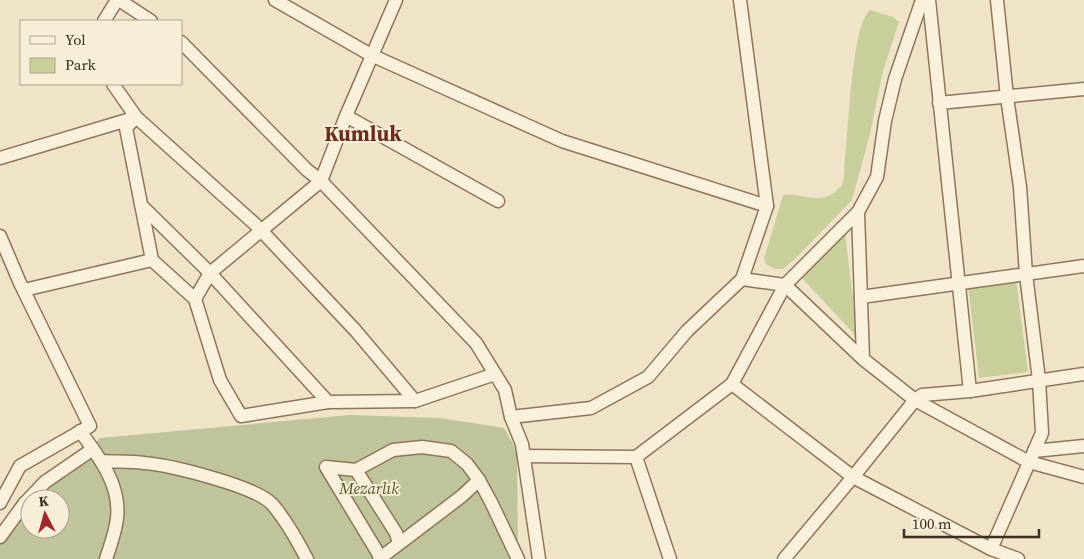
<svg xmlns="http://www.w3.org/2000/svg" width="1084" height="559" font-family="'Source Serif 4',serif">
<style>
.green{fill:#c9cf9b}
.cemetery{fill:#bfc49a}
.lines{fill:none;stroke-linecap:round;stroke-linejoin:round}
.minor-casing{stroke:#8d765c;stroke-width:15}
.minor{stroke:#faf1dc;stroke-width:12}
.labels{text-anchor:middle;stroke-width:4;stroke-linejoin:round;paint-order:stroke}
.park-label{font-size:16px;font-style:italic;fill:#4d5a26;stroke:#f7eed8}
.district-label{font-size:21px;font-weight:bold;fill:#6b2e1e;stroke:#f7eed8}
</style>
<rect width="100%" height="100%" fill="#f0e4c8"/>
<g class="green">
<path d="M870 10 893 17 899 22 883 71 870 134 852 200 795 259 783 269H775L766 264 764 259 783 195C800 192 817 205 834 193 836 191 841 187 842 185 845 178 844 166 845 158 849 129 851 27 870 10Z"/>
<path d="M845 234 858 338 800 276Z"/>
<path d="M1016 279 1028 372 979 378 968 285Z"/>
</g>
<path class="cemetery" d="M350 415 440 418 504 428 517 451 518 559H0V537L30 507V529H60V499H38L100 438Z"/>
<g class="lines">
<g class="minor-casing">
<g id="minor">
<path d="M119 0 151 21"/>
<path d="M275 0 371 55 562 141 767 206"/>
<path d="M929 0 970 391"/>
<path d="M104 21 117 0"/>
<path d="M181 42 307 170 321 181 476 343 505 390 511 417 591 408 648 377 687 331 742 279 767 206 740 0"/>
<path d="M113 84 136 117 256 225 355 330 415 401"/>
<path d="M939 103 1084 89"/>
<path d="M346 116 498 201"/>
<path d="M136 117 126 128 152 260 195 299 220 380 241 416 328 402"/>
<path d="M0 158 134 118"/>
<path d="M141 205 210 273 328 402 415 401 495 374"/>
<path d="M858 212 877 177 885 121 895 79 922 0"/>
<path d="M0 236 20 283 90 426 20 466 0 503"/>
<path d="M24 290 152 260"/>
<path d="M861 297 1084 266"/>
<path d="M195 299 210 273 321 181 346 116 396 0"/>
<path d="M863 359 858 212 785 285 863 359 915 400 1029 462 1084 477"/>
<path d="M732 384 785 285 742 279"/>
<path d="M511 417 522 444 539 559"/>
<path d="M80 431C99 457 121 485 117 518 116 531 110 546 106 559"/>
<path d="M1034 451 1084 446"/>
<path d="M524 456 636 457 670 559"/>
<path d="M636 457 732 384 853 477 915 400 922 395 970 391 1084 374"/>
<path d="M102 461C116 462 130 461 144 463 170 465 255 486 272 504 286 520 297 540 307 559"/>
<path d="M356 470 326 467 381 558"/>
<path d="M0 537 24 504 45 482 93 449"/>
<path d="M399 543 396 533 356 470 393 450 422 447 451 451 467 464 479 480 491 502 518 559"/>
<path d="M991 549 1018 559"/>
<path d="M379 559 462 496 479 480"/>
<path d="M784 559 853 477 991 549 1042 433 1039 380 1026 274 1020 187 1007 97 997 0"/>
</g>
</g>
<use href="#minor" class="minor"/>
</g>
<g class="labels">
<g class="park-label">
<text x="369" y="494">Mezarlık</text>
</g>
<g class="district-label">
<text x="363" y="141">Kumluk</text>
</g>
</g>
<rect x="20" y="20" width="162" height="65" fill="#f7eed8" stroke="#ada18e"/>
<rect x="30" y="36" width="25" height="8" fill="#faf1dc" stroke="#ada18e"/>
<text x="65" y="45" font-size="15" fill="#3d2e20">Yol</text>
<rect x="30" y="58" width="25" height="15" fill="#c9cf9b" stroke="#ada18e"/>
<text x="65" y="70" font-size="15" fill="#3d2e20">Park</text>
<g transform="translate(45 514) rotate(354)"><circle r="24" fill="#f7eed8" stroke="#ada18e"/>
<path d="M0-4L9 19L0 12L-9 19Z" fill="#9e2a2b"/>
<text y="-8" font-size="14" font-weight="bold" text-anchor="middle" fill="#3d2e20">K</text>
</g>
<path d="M904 529v8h135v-8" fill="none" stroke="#3d2e20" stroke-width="2.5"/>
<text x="912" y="529" font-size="15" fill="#3d2e20" stroke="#f7eed8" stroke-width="4" paint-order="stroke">100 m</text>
</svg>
